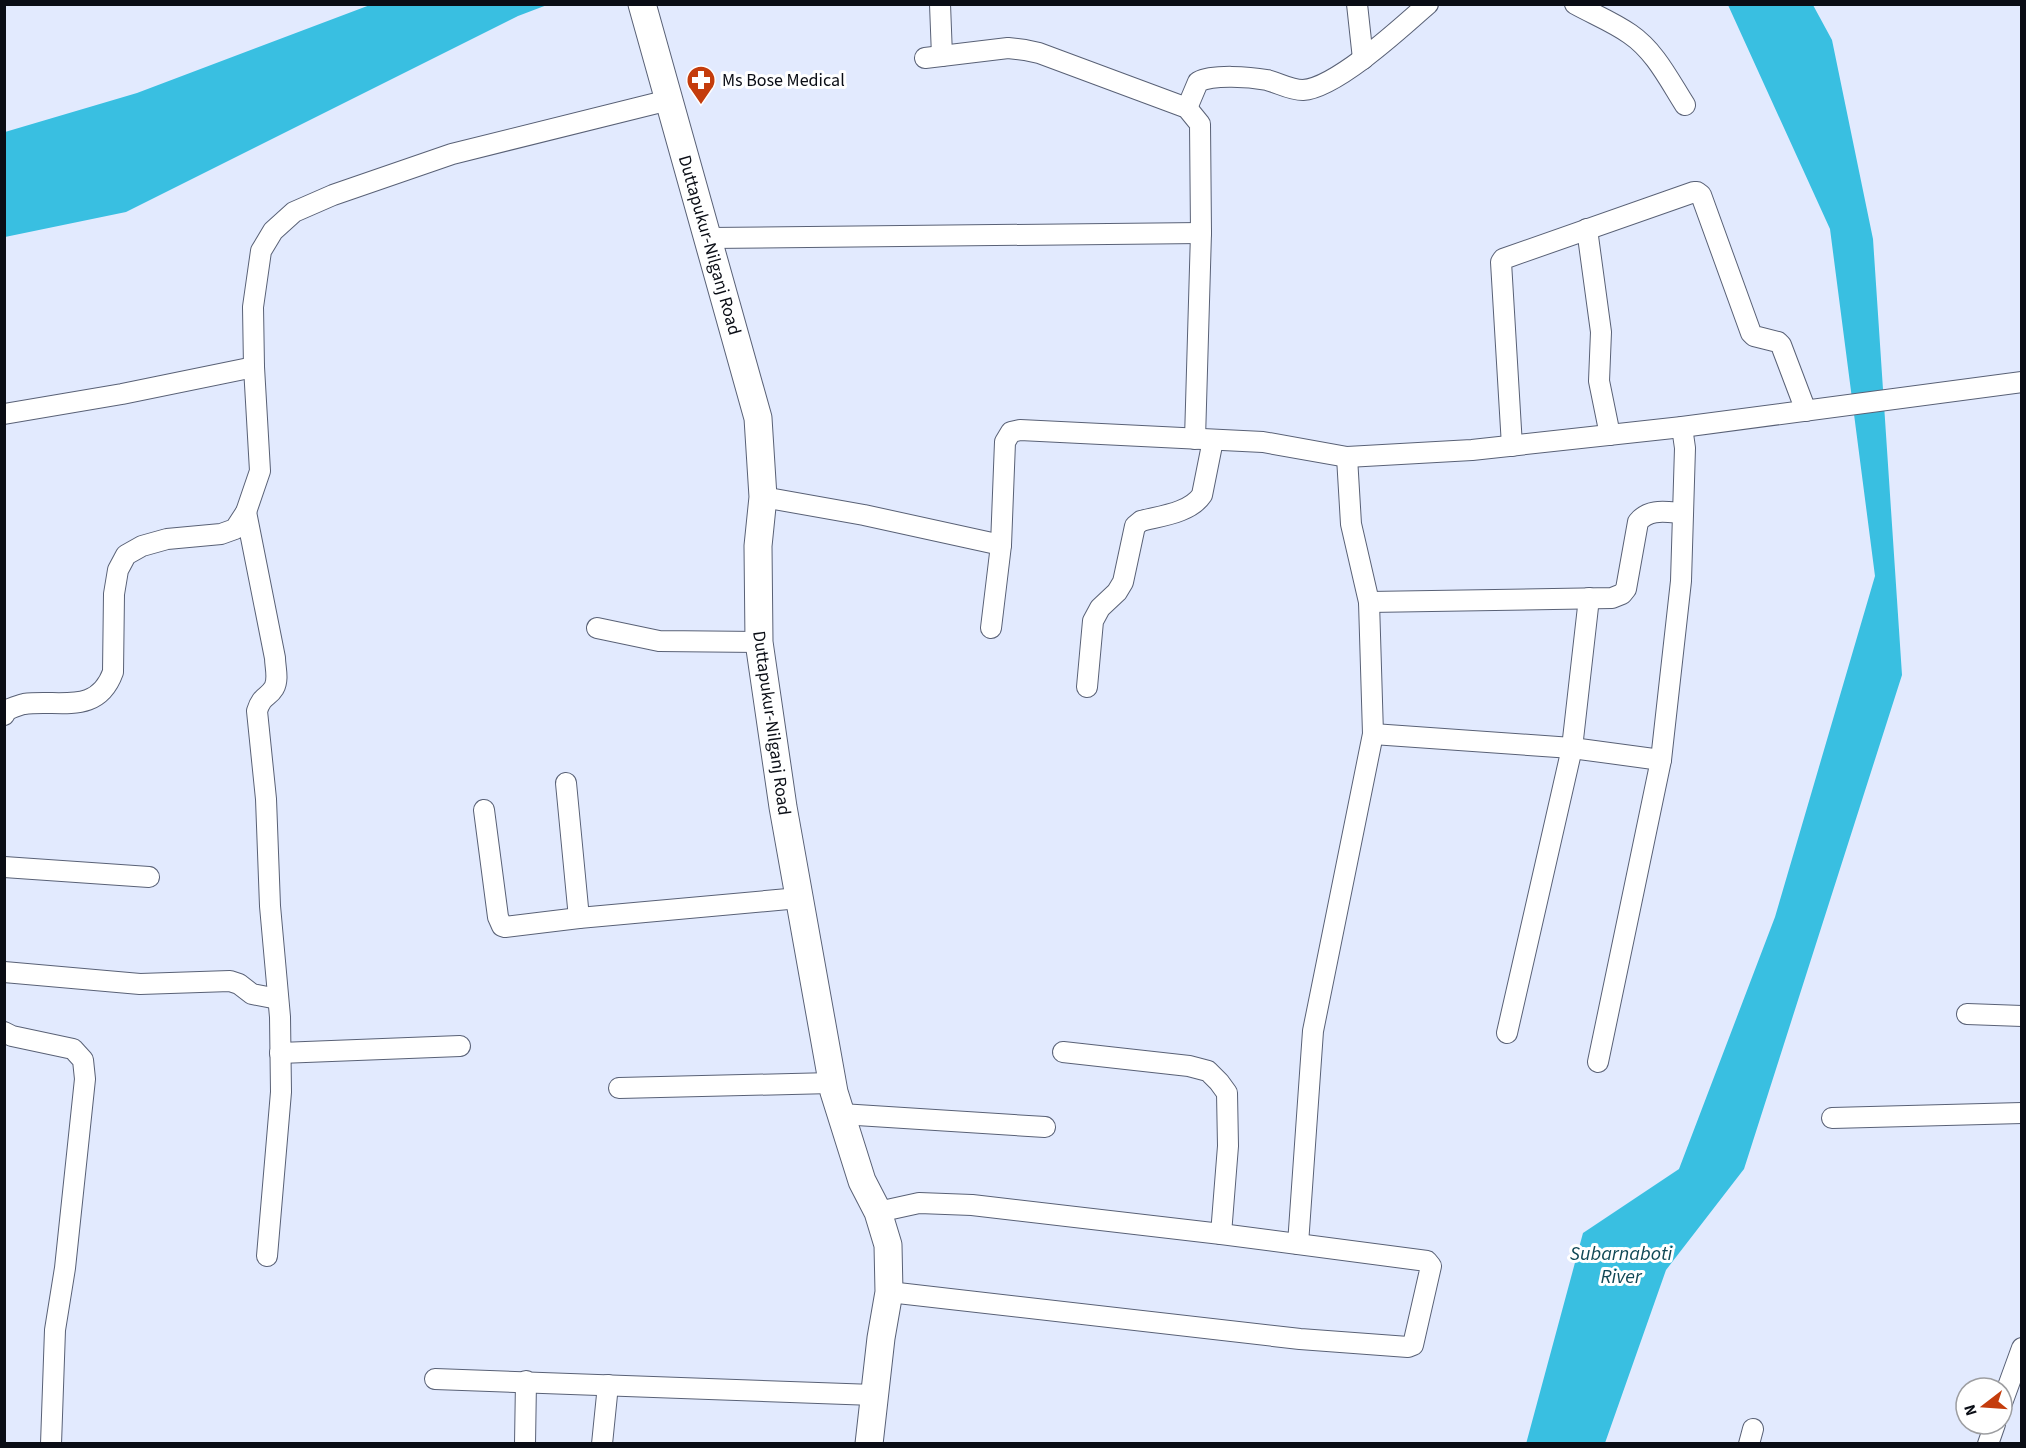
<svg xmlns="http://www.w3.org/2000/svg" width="2026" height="1448" font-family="'Source Sans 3',sans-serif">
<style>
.water{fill:#39bfe1}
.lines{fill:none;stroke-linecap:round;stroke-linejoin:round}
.minor-casing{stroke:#596176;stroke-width:22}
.secondary-casing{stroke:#596176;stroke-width:29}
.minor{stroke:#fff;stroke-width:20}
.secondary{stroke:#fff;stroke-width:27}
.labels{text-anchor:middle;stroke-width:6;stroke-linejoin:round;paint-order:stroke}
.poi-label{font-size:18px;fill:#0a0d15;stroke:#fff;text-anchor:start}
.street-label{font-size:18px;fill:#0a0d15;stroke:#fff}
.water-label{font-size:20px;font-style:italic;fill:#104856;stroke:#fff}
</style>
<rect width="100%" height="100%" fill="#e2eafe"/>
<g class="water">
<path d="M370 5H547L518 16 126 212 5 237V132L137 93Z"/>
<path d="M1728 5H1813L1832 40 1873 239 1902 675 1744 1169 1666 1270 1605 1443 1526 1444 1583 1233 1679 1169 1775 917 1875 576 1830 229Z"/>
</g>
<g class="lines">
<g class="minor-casing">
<g id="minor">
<path d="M940 4 942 56"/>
<path d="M1357 4 1363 59"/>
<path d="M1575 4C1593 14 1613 22 1630 34 1655 51 1669 80 1685 105"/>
<path d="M925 58 1008 48 1025 50 1039 53 1187 108 1200 124 1201 233 1195 439"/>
<path d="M1187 108 1198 82C1213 74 1250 77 1267 80 1279 83 1290 90 1303 90 1336 88 1402 27 1428 4"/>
<path d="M1587 229 1601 332 1599 381 1610 435"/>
<path d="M709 238 1201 233"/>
<path d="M4 414 122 394 254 367"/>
<path d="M1512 446 1501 262 1503 259 1694 192H1697L1701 195 1751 333 1754 336 1778 342 1781 345 1806 411"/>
<path d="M763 497 864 515 1001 545"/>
<path d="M246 512 275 658C275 667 279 679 274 688 268 698 262 695 257 711L266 799 270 906 280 1017 281 1092 267 1256"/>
<path d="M1369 602 1612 598 1622 594 1626 589 1638 522C1649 508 1666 512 1683 513"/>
<path d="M597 628 659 641 759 642"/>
<path d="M991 628 1001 545 1005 442 1011 432 1020 430 1263 442 1347 457 1472 450 1682 427 2022 382"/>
<path d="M1087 687 1093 621 1100 608 1117 592 1123 582 1135 526 1141 521C1160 516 1190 513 1202 495L1213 440"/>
<path d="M4 715 7 710C12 708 19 705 24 704 59 699 97 716 113 672L114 594 118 570 126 555 142 546 167 539 221 534 235 529 246 512 260 471 254 367 253 307 261 251 273 231 294 212 333 195 452 154 669 100"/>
<path d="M1373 734 1572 748 1661 760"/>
<path d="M566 783 579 918"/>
<path d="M484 810 498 917 502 926 505 927 579 918 799 898"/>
<path d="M4 867 149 877"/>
<path d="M4 972 140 984 230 981 239 984 252 994 278 999"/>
<path d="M1967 1014 2022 1016"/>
<path d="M4 1032 12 1036 73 1049 83 1060 85 1079 65 1268 55 1330 51 1444"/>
<path d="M1507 1033 1572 748 1589 598"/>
<path d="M1063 1052 1189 1066 1208 1071 1219 1082 1227 1093 1228 1146 1221 1234"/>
<path d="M280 1053 460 1046"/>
<path d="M1598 1062 1661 760 1681 581 1685 448 1682 427"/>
<path d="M619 1088 832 1083"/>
<path d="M841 1114 1045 1127"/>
<path d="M1832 1118 2022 1113"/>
<path d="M878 1212 919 1203 972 1205 1221 1234 1427 1261 1431 1266 1413 1345 1408 1347 1300 1339 889 1292"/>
<path d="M1298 1244 1313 1031 1373 734 1369 602 1351 524 1347 457"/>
<path d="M435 1379 874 1395"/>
<path d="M2002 1403 2022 1348"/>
<path d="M525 1444 526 1381"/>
<path d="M602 1444 608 1385"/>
<path d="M1749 1444 1753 1429"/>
<path d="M1988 1444 1995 1424"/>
</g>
</g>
<g class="secondary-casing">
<path id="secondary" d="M642 4 758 418 763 497 758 546 759 642 783 807 834 1092 862 1181 878 1212 888 1245 889 1292 881 1338 869 1444"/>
</g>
<use href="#minor" class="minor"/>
<use href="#secondary" class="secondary"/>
</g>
<defs>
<g id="pharmacy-pin" transform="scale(1.5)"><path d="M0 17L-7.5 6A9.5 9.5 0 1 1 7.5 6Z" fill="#c43c0c" stroke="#fff"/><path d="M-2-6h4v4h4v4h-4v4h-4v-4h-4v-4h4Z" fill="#fff"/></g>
</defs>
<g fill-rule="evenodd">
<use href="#pharmacy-pin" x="701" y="80"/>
</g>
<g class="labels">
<g class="poi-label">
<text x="722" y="86">Ms Bose Medical</text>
</g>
<g class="street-label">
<text transform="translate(710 245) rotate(74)" y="6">Duttapukur-Nilganj Road</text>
<text transform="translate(772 723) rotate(82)" y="6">Duttapukur-Nilganj Road</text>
</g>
<g class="water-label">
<text x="1621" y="1260">Subarnaboti<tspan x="1621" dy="23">River</tspan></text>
</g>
</g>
<rect width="2026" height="1448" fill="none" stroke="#0a0d15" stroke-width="12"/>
<g transform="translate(1984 1406) rotate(253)"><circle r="28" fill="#ffffff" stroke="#9d9ea1" stroke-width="1.5"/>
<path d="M0-4.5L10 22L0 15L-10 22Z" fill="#c43c0c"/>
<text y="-9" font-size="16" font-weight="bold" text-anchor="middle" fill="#0a0d15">N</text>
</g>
</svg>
